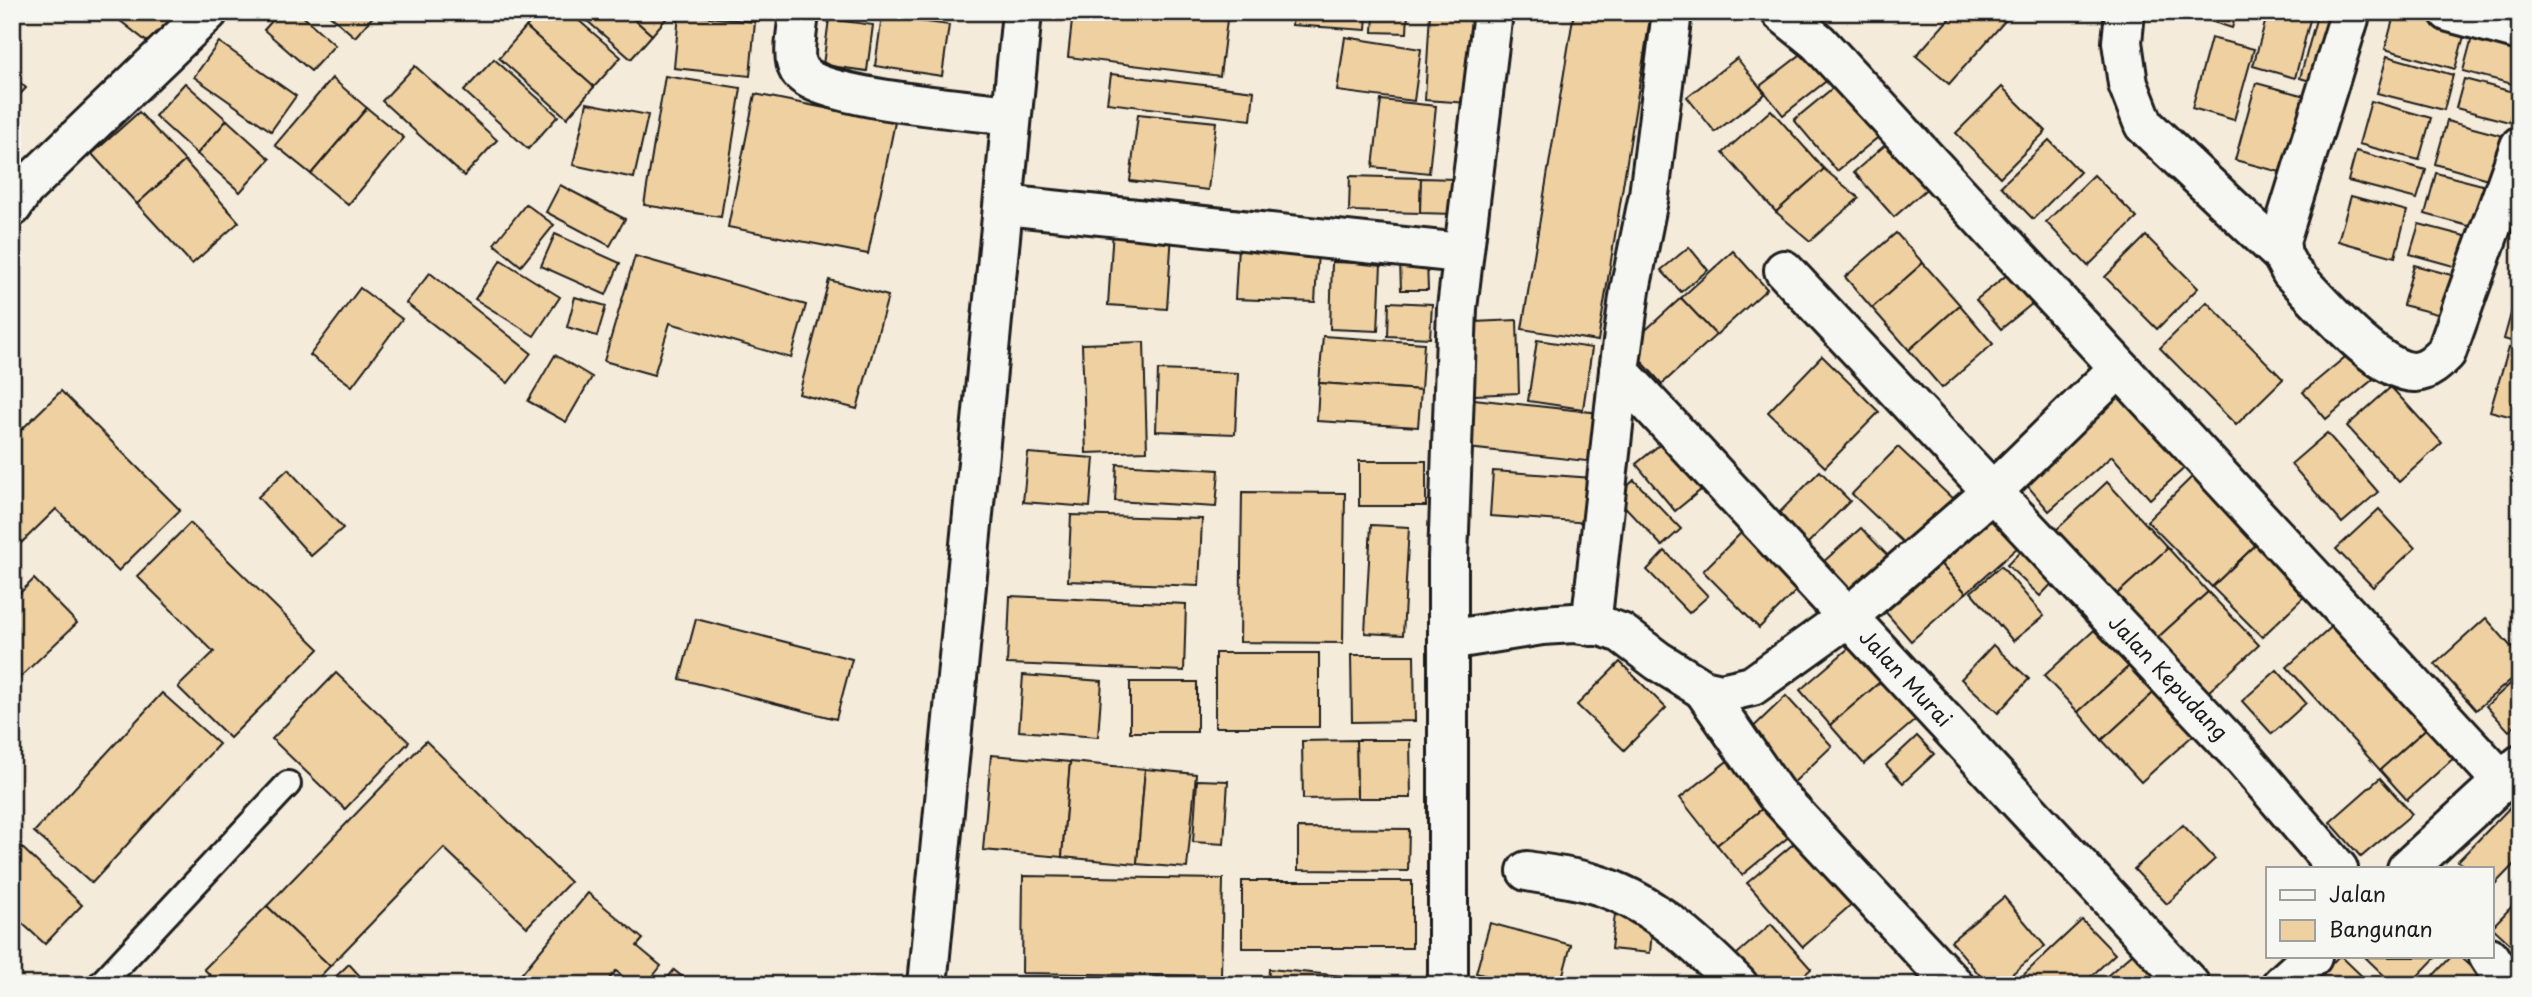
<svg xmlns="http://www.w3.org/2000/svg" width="2532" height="997" font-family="'Playpen Sans',sans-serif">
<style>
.building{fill:#efd0a1;stroke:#1c1c1c;stroke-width:2}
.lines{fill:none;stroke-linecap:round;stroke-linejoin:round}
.service-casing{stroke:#1c1c1c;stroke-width:30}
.minor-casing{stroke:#1c1c1c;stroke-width:44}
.tertiary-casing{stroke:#1c1c1c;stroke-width:44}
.service{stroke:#f6f6f2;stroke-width:24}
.minor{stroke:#f6f6f2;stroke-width:38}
.tertiary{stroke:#f6f6f2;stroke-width:38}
.labels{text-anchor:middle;stroke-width:6;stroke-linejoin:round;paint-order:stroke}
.street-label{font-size:21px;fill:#1c1c1c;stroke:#f6f6f2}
</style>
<rect width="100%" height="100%" fill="#f4ebda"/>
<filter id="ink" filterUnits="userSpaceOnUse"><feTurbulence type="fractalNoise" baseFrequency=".0143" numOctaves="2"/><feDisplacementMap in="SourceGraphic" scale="14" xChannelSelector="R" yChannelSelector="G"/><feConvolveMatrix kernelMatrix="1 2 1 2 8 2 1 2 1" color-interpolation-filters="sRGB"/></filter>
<g filter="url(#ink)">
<g class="building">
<path d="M109 12H174L176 14 151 45Z"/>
<path d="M280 12H298L335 45 311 71 264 30Z"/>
<path d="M326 12H377L355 37Z"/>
<path d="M539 12H569L621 57 594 87 526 27Z"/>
<path d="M577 12H626L652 35 631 59Z"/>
<path d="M626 12H672L652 35Z"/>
<path d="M894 12H930L929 18Z"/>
<path d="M1073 12H1228L1220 76 1068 57Z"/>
<path d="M1293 12H1367L1366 30 1292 25Z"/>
<path d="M1374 12H1408L1407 33 1373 32Z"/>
<path d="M1430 12H1474L1469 103 1425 100Z"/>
<path d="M1574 12H1651L1598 341 1522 329Z"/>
<path d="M1955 12H2013L1949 84 1916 56Z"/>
<path d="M2182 12H2237L2232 28Z"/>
<path d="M2268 12H2312L2295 78 2253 66Z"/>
<path d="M2318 12H2348L2327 86 2300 78Z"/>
<path d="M2395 12H2419L2467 25 2455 69 2385 49Z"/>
<path d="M679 14 755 22 750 76 674 68Z"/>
<path d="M882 16 949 25 942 76 875 66Z"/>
<path d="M829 19 873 25 867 71 823 65Z"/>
<path d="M2475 26 2520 38V86L2463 71Z"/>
<path d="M526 27 594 87 567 118 499 58Z"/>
<path d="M1345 37 1421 49 1414 101 1337 91Z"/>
<path d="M2211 38 2254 49 2234 120 2192 108Z"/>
<path d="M219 42 296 96 271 131 194 77Z"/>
<path d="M1817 42 1839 71 1783 115 1760 86Z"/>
<path d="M2387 56 2453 75 2444 110 2377 93Z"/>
<path d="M1737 58 1765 94 1715 132 1687 97Z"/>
<path d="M494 59 558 116 528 149 464 91Z"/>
<path d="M415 66 497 140 464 176 382 101Z"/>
<path d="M1111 74 1254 91 1251 120 1107 103Z"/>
<path d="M12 75 26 88 12 103Z"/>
<path d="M665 76 741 88 721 217 644 205Z"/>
<path d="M1846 77 1888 129 1837 171 1794 120Z"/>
<path d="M332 78 367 108 311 174 275 145Z"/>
<path d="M2464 79 2517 93 2509 122 2456 108Z"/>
<path d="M185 83 227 120 197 154 155 116Z"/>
<path d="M2256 83 2305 96 2284 173 2235 160Z"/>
<path d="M2002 87 2046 131 2000 177 1956 133Z"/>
<path d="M755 94 895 122 868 254 728 227Z"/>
<path d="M1381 100 1436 106 1429 173 1373 167Z"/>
<path d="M2371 101 2431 118 2419 160 2359 144Z"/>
<path d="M587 103 648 115 634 178 573 165Z"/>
<path d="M367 108 404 138 348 205 311 174Z"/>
<path d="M1771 110 1824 169 1776 212 1723 153Z"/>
<path d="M139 112 185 161 137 204 92 154Z"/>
<path d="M1138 114 1216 122 1208 190 1130 181Z"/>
<path d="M227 120 270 159 240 192 197 154Z"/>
<path d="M2447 121 2514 139 2502 183 2435 164Z"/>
<path d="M1898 134 1938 179 1894 217 1854 172Z"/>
<path d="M2049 140 2080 172 2033 219 2001 186Z"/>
<path d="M2356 151 2426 170 2417 199 2348 181Z"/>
<path d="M185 161 239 222 192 264 137 204Z"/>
<path d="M1824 169 1859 198 1810 241 1776 212Z"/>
<path d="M2436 173 2494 188 2483 230 2425 214Z"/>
<path d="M2094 175 2137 218 2088 266 2046 222Z"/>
<path d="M1350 176 1421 178 1420 213 1349 211Z"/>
<path d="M1421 178 1455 179 1454 214 1420 213Z"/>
<path d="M560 185 625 219 610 246 546 212Z"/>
<path d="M2351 196 2407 211 2395 257 2338 241Z"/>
<path d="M526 204 554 225 521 266 494 244Z"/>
<path d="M2419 224 2476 239 2468 270 2410 254Z"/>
<path d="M1113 229 1172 233 1167 309 1108 305Z"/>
<path d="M1896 233 1923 263 1872 308 1845 277Z"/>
<path d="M555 234 620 263 606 295 541 266Z"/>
<path d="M2146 236 2198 288 2157 329 2105 277Z"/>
<path d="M1238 246 1318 251 1315 302 1235 299Z"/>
<path d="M1689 247 1708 270 1681 292 1661 270Z"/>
<path d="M1733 251 1767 289 1716 335 1681 298Z"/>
<path d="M635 256 806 305 791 358 670 323 654 375 604 361Z"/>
<path d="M501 260 560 297 534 336 475 299Z"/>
<path d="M1400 261H1427L1428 290H1401Z"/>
<path d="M1332 262 1381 264 1378 331 1330 329Z"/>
<path d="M1923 263 1960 305 1909 350 1872 308Z"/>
<path d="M2414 265 2466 279 2456 319 2403 305Z"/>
<path d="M2018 266 2043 295 2001 329 1976 300Z"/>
<path d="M430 273 531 353 508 383 406 303Z"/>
<path d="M829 280 888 296 857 409 799 394Z"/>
<path d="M2520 281V344L2504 339Z"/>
<path d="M360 288 402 319 352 386 310 355Z"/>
<path d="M575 297 606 306 597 336 567 327Z"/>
<path d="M1681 298 1716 335 1662 384 1628 346Z"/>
<path d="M1389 302 1432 304 1430 338 1388 336Z"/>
<path d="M2207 302 2283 379 2236 425 2160 348Z"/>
<path d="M1960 305 1993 344 1942 388 1909 350Z"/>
<path d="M1517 320 1519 393 1475 395 1474 322Z"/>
<path d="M1323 336 1424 343 1421 390 1319 383Z"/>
<path d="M1537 340 1592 348 1583 409 1528 401Z"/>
<path d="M1144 342 1147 451 1086 453 1082 344Z"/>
<path d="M2509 347 2520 350V419L2490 411Z"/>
<path d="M2356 348 2378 375 2326 419 2303 392Z"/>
<path d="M555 355 592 377 566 422 528 401Z"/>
<path d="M1822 356 1879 412 1825 467 1768 412Z"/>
<path d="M1158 370 1238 373 1235 434 1156 431Z"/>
<path d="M2129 382 2190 463 2150 499 2112 456 2049 511 2020 477Z"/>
<path d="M1319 383 1421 390 1418 427 1317 421Z"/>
<path d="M2391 387 2442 443 2399 482 2347 426Z"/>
<path d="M61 391 180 510 118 571 56 509 14 550 12 548V439Z"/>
<path d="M1474 399 1600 413 1595 462 1468 448Z"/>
<path d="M2327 433 2378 492 2342 523 2291 464Z"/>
<path d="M1663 442 1702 489 1675 511 1636 464Z"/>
<path d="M1898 447 1956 502 1910 549 1852 494Z"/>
<path d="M1028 453 1094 458 1090 507 1023 502Z"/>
<rect x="1359" y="461" width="67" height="45"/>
<path d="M1117 464 1219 470 1216 507 1115 501Z"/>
<path d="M288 469 343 528 311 556 258 497Z"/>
<path d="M1493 471 1593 478 1590 523 1490 516Z"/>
<path d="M1820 471 1850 501 1803 548 1773 519Z"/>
<path d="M2196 473 2262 539 2212 587 2147 521Z"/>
<path d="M1634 480 1681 529 1662 546 1616 497Z"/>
<path d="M2107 482 2168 548 2115 596 2054 532Z"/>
<path d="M1242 492 1345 493 1343 643 1240 642Z"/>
<path d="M2379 509 2415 548 2373 587 2336 549Z"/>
<path d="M1071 515 1202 519 1199 586 1068 581Z"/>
<path d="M1988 515 2017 548 1966 593 1937 560Z"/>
<path d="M190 523 319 649 230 738 178 687 214 652 137 576Z"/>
<path d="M1371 525 1409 527 1403 635 1365 633Z"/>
<path d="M1747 527 1803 584 1759 628 1703 571Z"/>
<path d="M1861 528 1889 557 1850 593 1822 563Z"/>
<path d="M2262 539 2312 589 2262 637 2212 587Z"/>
<path d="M2031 541 2063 572 2040 596 2007 565Z"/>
<path d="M2168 548 2208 592 2155 640 2115 596Z"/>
<path d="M1665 551 1708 596 1689 613 1647 570Z"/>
<path d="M1937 560 1966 593 1911 641 1882 608Z"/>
<path d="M2001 566 2044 616 2013 641 1971 592Z"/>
<path d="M34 579 77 623 12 685V601Z"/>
<path d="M2208 592 2259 645 2206 694 2155 640Z"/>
<path d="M1010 596 1186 604 1184 671 1007 664Z"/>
<path d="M2346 614 2439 717 2380 770 2287 667Z"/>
<path d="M2486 618 2520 657V672L2476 710 2435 664Z"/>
<path d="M696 619 852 659 836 719 680 679Z"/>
<path d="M2102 623 2136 660 2078 712 2044 676Z"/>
<path d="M1856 642 1886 677 1830 725 1800 690Z"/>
<path d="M1993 645 2029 679 1998 713 1961 679Z"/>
<rect x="1215" y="653" width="104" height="74"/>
<path d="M1351 655H1414L1415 721 1352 722Z"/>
<path d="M2136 660 2161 686 2102 740 2078 712Z"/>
<path d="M1620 662 1666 708 1624 750 1577 705Z"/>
<path d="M2277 670 2306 703 2272 734 2242 701Z"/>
<path d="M336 673 409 742 345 809 272 739Z"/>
<path d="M1023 675 1102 681 1098 737 1019 731Z"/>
<path d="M2519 676 2520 722 2509 731 2486 706Z"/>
<path d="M1886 677 1920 716 1864 764 1830 725Z"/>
<rect x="1130" y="682" width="67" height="50"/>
<path d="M2161 686 2200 729 2141 782 2102 740Z"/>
<path d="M162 693 219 744 92 883 34 832Z"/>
<path d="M1786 696 1832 746 1790 786 1744 736Z"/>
<path d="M2439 717 2466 747 2407 800 2380 770Z"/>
<path d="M1917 736 1934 754 1903 783 1886 765Z"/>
<path d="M1356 740H1410L1411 798H1357Z"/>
<path d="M1356 740 1357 798 1303 799 1302 741Z"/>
<path d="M426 741 570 882 527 927 444 848 330 966 267 906Z"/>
<path d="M991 755 1070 762 1062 857 983 850Z"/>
<path d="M1730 759 1767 805 1717 845 1680 798Z"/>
<path d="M1070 762 1145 769 1137 864 1062 857Z"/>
<path d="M1145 769 1196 774 1187 868 1137 864Z"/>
<path d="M2380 778 2412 814 2361 857 2330 822Z"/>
<path d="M1197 780 1228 781 1224 844 1193 842Z"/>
<path d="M2520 797V858L2492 887V869H2467L2458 861Z"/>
<path d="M1767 805 1791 835 1742 875 1717 845Z"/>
<path d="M2183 825 2215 859 2167 904 2134 869Z"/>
<path d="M1298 828 1409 829 1408 871 1298 870Z"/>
<path d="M12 838 82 905 45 944 12 914Z"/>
<path d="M1798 840 1853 903 1803 947 1747 883Z"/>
<path d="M1023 876 1223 879 1221 976 1022 973Z"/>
<rect x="1242" y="881" width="170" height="67"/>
<path d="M588 893 643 939 637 946 661 966 646 985H633L616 971 604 985H516L514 983Z"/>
<path d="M2004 897 2045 946 1999 985H1988L1951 941Z"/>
<path d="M2520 898V953L2492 927Z"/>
<path d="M267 906 330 966 312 985H220L204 969Z"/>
<path d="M1615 914 1653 918 1650 953 1611 949Z"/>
<path d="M2082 920 2115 954 2082 985H2019L2016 982Z"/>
<path d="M1490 923 1571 945 1560 985H1520L1476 973Z"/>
<path d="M1771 924 1811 969 1793 985H1749L1728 962Z"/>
<path d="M2143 944 2180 985H2097Z"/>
<path d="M2338 957H2342L2371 985H2312Z"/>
<path d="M2365 957H2436L2409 985H2394Z"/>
<path d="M2451 957H2460L2490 985H2424Z"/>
<path d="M349 964 368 985H327Z"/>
<path d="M1269 969 1353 977 1352 985H1268Z"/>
<path d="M674 970 692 985H662Z"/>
</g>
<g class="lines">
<g class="service-casing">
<path id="service" d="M100 985 288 784"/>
</g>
<g class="minor-casing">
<g id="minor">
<path d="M799 12C798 28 791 57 799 70 817 99 972 110 1011 115"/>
<path d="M1781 12 1818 42 2501 780"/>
<path d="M2125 12 2122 42 2128 84 2144 125 2282 255"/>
<path d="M2351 12 2280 241 2282 255 2291 272C2317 298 2378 373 2415 372 2428 371 2437 362 2446 353L2520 146"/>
<path d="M2449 12 2520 31"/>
<path d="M1004 205 1461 253"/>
<path d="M12 207 24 189 208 12"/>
<path id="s1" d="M1784 270 2244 759 2338 869"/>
<path id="s2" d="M1619 371 2190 985"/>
<path d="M1591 626 1619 371 1630 290 1649 195 1672 12"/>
<path d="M1448 640 1542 625 1574 623 1604 627 1621 633 1658 661 1703 689 1721 693 1752 686 1849 616 1991 493 2119 368"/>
<path d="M1703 689 1775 793 1954 985"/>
<path d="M2407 869 2520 765"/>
<path d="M1527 871C1548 875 1571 877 1591 883 1650 899 1696 943 1738 985"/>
<path d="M2489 957 2507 985"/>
<path d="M1448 985V559L1457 308 1493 12"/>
<path d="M2281 985 2312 957"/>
</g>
</g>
<g class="tertiary-casing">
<path id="tertiary" d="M927 985 1022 12"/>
</g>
<use href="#service" class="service"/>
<use href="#minor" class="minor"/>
<use href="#tertiary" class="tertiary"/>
</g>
</g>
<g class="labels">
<g class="street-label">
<text dy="7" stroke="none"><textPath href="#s2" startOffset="420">Jalan Murai</textPath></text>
<text dy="7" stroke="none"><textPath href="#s1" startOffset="560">Jalan Kepudang</textPath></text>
</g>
</g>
<rect width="2532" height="997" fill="none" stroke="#f6f6f2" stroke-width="42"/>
<rect x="21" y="21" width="2490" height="955" fill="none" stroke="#1c1c1c" stroke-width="2.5" filter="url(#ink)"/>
<rect x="2266" y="867" width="228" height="91" fill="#f6f6f2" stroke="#9f9f9c" stroke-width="2"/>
<rect x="2280" y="890" width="35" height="10" fill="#f6f6f2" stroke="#9f9f9c" stroke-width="2"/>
<text x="2329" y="902" font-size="21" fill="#1c1c1c">Jalan</text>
<rect x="2280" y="920" width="35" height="21" fill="#efd0a1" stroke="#9f9f9c" stroke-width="2"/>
<text x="2329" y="937" font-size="21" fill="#1c1c1c">Bangunan</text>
</svg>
